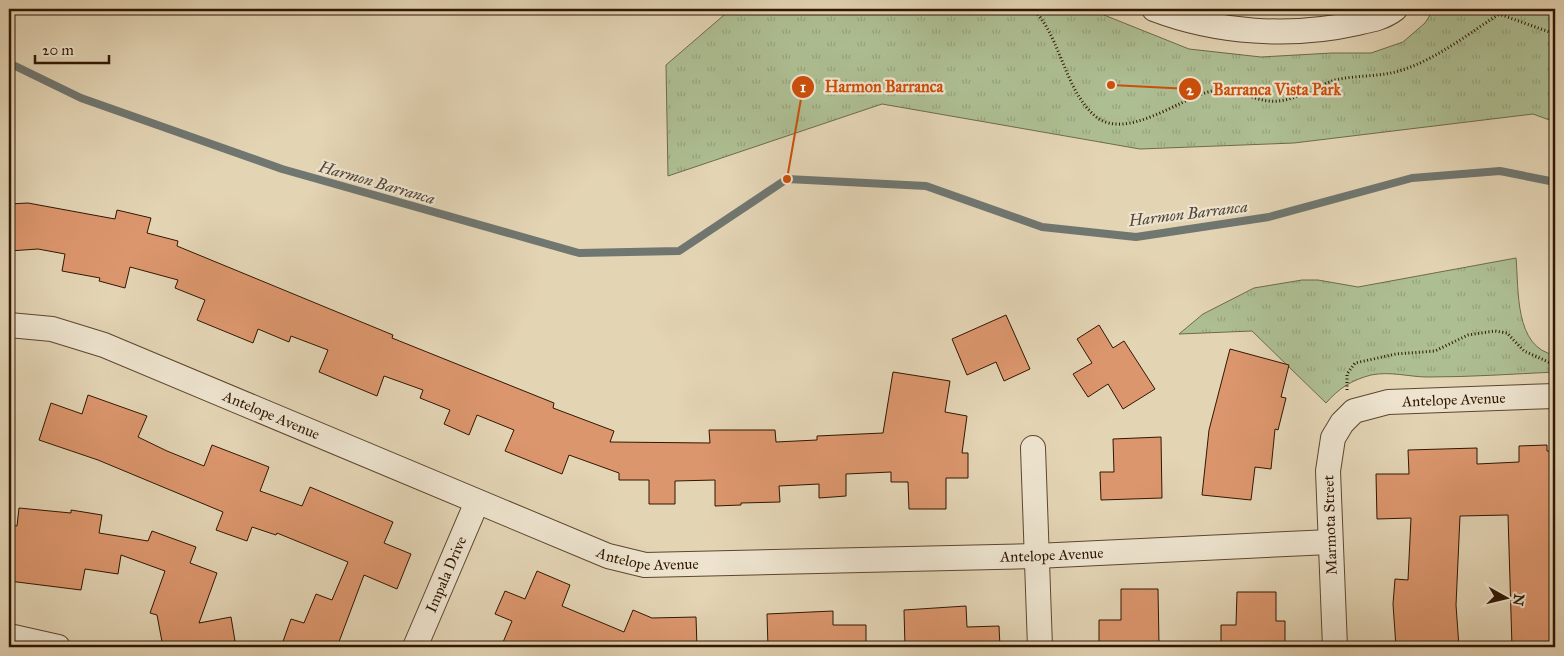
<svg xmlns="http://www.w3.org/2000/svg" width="1564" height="656" font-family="'IM FELL Great Primer',serif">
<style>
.grass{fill:url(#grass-tufts);stroke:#6e6a4a}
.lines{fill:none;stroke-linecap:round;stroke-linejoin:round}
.stream{stroke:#707670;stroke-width:8}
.building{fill:#dc966d;stroke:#301702}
.minor-casing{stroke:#5d462e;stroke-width:26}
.path{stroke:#301702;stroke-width:3;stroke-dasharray:1 2.5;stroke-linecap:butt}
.minor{stroke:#ede3ce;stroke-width:24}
.labels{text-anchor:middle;stroke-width:4.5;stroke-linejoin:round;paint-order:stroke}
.street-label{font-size:15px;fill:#301702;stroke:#ede3ce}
.water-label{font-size:16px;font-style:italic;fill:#504639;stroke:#ede3ce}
.leader{fill:none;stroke:#cc4f0a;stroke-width:2}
.callout-dot{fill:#cc4f0a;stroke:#ede3ce;stroke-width:2}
.mark-label{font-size:15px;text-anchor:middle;font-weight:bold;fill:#fff}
.callout-label{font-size:16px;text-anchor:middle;font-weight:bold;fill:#cc4f0a;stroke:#ede3ce;stroke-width:4.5;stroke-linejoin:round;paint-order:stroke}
</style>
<defs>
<pattern id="grass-tufts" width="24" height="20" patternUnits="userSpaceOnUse" patternTransform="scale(1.25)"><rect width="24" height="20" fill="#adbe92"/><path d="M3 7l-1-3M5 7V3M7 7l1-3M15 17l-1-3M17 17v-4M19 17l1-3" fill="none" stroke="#95a37c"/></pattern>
</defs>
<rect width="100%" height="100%" fill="#e3d4b4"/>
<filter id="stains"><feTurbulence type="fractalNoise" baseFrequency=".004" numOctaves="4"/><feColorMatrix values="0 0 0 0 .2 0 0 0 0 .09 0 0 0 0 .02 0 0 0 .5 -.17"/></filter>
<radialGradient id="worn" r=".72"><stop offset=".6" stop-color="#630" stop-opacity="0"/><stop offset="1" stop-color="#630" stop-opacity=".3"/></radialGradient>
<g class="grass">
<path d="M731 9H1089L1189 49 1261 57 1332 53H1371L1403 42 1425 23 1434 9H1555V122L1533 114 1294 143 1140 149 882 104 668 176 666 65Z"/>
<path d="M1516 258C1519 289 1514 348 1555 355V372C1513 374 1471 377 1428 377 1409 377 1391 371 1371 375 1352 380 1339 388 1326 403L1252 331 1179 334 1203 314 1254 288 1302 280H1318L1358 287Z"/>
</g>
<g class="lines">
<path class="stream" d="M9 63 81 98 282 169 579 253 679 251 787 179 926 186 1042 227 1136 237 1269 217 1412 178 1500 171 1555 182"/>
</g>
<g class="building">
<path d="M28 203 115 219 117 210 151 218 147 233 178 241 177 246 393 335 392 338 554 403 553 408 614 431 610 442 710 443 709 430H775L776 442 817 440V436L883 433 893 372 950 381 945 412 967 416 962 453H968V478H946V509H909L908 482H891V472L846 474V496L819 498V484L779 486 780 502 741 503V505L715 506V480L675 481V504H649V480H619V473L569 455 562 474 505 451 514 430 477 415 469 435 444 424 450 410 420 398 423 390 384 376 377 396 319 372 328 350 291 336 289 342 258 329 253 343 197 320 205 300 175 288 178 280 130 267 125 288 99 281 100 278 62 271 65 254 38 249 9 251V204Z"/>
<path d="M1006 315 1030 369 1004 381 996 362 967 375 952 339Z"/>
<path d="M1099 325 1113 348 1124 341 1155 389 1123 409 1108 384 1088 397 1073 374 1092 363 1077 339Z"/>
<path d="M1230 349 1289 365 1281 397 1286 398 1278 430 1275 429 1271 469 1255 467 1251 500 1202 495 1209 430Z"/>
<path d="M88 395 147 416 138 437 167 451 204 466 212 445 269 467 260 491 302 506 310 487 393 522 384 543 411 554 397 589 364 575 337 647H281L291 619 304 623 316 594 332 600 348 562 277 533 276 535 252 527 247 541 216 530 223 512 98 460 39 440 51 403 82 414Z"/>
<path d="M1161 437 1162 498 1101 500 1100 472H1114L1113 439Z"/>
<path d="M1547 445V451H1555V647H1512L1508 515 1460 516 1456 605 1459 647H1396L1393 604 1395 579 1408 580 1411 518 1377 519 1376 474H1409L1408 450 1477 448V464L1519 462V446Z"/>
<path d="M19 508 71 513V510L102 515 99 533 148 541 152 531 196 547 190 563 217 573 199 623 231 617 235 641 227 643 228 647H163L157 615 150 613 165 571 121 555 118 574 85 569 81 590 9 581V525L17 526Z"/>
<path d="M537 571 570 585 562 606 624 632 633 610 652 618 696 617 697 647H501L512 621 495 614 505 591 525 599Z"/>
<path d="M1121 589H1158L1159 645H1099V620H1121Z"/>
<path d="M1237 592H1276V621H1285V647H1221V625H1236Z"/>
<path d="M966 606 967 627 999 626 1000 647H905L904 610Z"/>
<path d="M833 611V625H866V647H768L767 614Z"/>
</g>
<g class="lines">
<g class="minor-casing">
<g id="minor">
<path d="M1154 9C1217 33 1291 38 1357 23 1371 20 1383 18 1395 9"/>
<path id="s1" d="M9 325 52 329 104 345 608 556 645 565 1036 556 1330 542"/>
<path d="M1033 448 1040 647"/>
<path d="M9 636 58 647"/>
<path id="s2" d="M415 647 477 502"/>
<path id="s3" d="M1335 647 1328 471 1333 438 1342 423 1354 411 1388 402 1555 396"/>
</g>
</g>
<g class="path">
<path d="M1033 9C1061 37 1064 89 1095 116 1126 142 1180 98 1212 91 1235 85 1256 104 1279 101 1298 99 1317 86 1335 80 1356 75 1379 77 1399 71 1436 60 1469 33 1501 13L1498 9"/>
<path d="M1485 9 1555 34"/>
<path d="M1347 390V374L1355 363 1396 354 1435 351 1468 335 1495 331 1507 333 1524 351 1555 365"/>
</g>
<use href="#minor" class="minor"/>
</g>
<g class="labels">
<g class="street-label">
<text dy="5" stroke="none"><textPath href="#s3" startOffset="345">Antelope Avenue</textPath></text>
<text dy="5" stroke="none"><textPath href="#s1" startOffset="279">Antelope Avenue</textPath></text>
<text transform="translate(1330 525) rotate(-92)" y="5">Marmota Street</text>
<text dy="5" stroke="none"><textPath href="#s1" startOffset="1089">Antelope Avenue</textPath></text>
<text dy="5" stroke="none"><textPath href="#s1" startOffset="684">Antelope Avenue</textPath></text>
<text dy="5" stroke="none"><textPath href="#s2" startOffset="79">Impala Drive</textPath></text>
</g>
<g class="water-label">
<text transform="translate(377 182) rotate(16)" y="6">Harmon Barranca</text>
<text transform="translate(1188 213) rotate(-7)" y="6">Harmon Barranca</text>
</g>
</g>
<path class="leader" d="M787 179L803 87M1111 85L1190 89"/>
<g class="callout-dot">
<circle cx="787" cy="179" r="5"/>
<circle cx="1111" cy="85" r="5"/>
<circle cx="803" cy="87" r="12"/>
<circle cx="1190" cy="89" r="12"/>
</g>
<g class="mark-label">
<text x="803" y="92">1</text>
<text x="1190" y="95">2</text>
</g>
<g class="callout-label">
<text x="884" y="92">Harmon Barranca</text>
<text x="1277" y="95">Barranca Vista Park</text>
</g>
<rect width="1564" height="656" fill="none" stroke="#e3d4b4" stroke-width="30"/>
<rect x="10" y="10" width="1544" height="636" fill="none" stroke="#301702" stroke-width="2.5"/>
<rect x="15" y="15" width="1534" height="626" fill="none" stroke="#301702"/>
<g transform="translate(1506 598) rotate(98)" stroke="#ede3ce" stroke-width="4" paint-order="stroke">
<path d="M0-4L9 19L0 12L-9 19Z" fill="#301702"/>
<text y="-8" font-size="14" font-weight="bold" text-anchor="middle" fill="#301702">N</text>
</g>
<path d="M35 55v8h74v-8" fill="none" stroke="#301702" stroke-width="2.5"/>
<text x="42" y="55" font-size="15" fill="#301702" stroke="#ede3ce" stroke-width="4" paint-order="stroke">20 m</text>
<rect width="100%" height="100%" filter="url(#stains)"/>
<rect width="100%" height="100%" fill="url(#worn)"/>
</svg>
